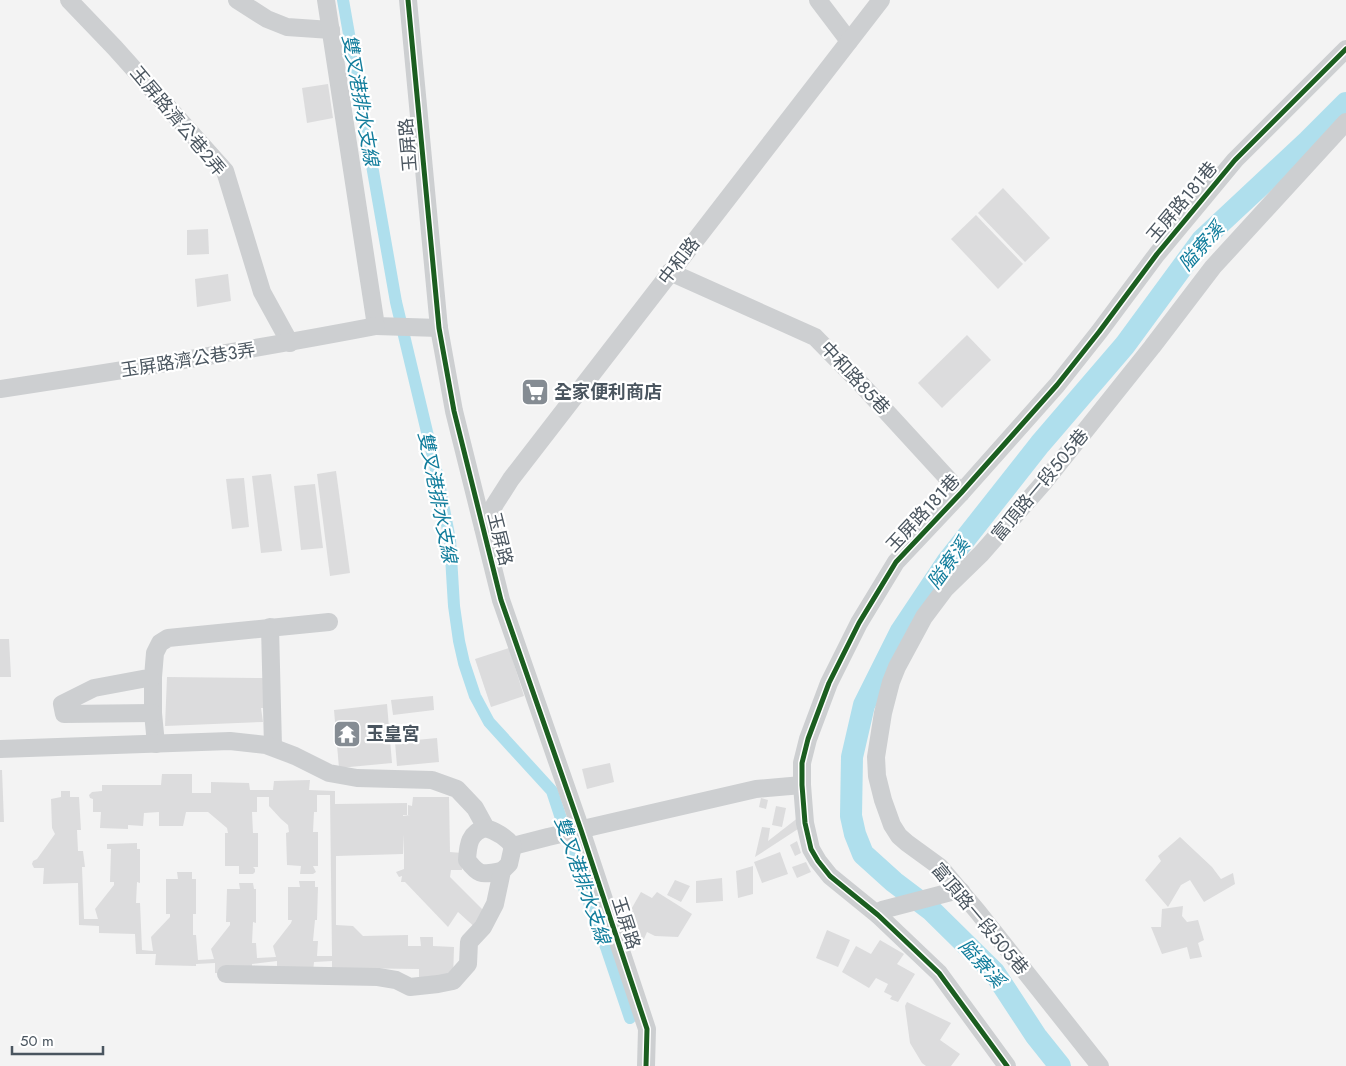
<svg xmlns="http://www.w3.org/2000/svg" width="1346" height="1066" font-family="Jost,'Noto Sans TC',sans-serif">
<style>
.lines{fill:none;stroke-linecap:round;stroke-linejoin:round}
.canal{stroke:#afdfed;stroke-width:12}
.river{stroke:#afdfed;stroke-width:22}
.building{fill:#dcdcdd}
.minor{stroke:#cdcfd1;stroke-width:18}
.cycleway-casing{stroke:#fff;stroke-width:8}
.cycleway{stroke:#1b5e20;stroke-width:5}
.labels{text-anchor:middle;stroke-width:4.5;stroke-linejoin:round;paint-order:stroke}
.street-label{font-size:18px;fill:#4a555f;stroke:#fff}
.poi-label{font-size:18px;font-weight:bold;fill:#4a555f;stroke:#fff;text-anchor:start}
.water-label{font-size:19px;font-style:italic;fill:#117d9c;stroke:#fff}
</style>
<rect width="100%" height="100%" fill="#f3f3f3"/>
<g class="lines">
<path class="canal" d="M343 0 396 302 438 478 450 540 454 606 459 641 464 663 475 696 489 722 552 791 587 897 607 950 630 1018"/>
<path class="river" d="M1060 1066 1036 1036 994 972 931 910 894 882 863 854 855 834 851 816 852 757 864 705 901 631 947 562 1040 444 1125 345 1202 240 1308 141 1346 103"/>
</g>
<g class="building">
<path d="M328 84 333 118 307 123 302 88Z"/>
<path d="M1003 188 1050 238 1025 262 978 213Z"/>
<path d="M976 215 1023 264 998 289 951 239Z"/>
<path d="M208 229 209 254 187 255V230Z"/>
<path d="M228 274 231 301 197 307 195 279Z"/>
<path d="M967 335 991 360 942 408 918 383Z"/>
<path d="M336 471 350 573 330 576 317 474Z"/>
<path d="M271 474 282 551 261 553 252 476Z"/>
<path d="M244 478 249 527 232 529 226 479Z"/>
<path d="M315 484 323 548 301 550 294 486Z"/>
<path d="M0 639H9L11 677H0Z"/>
<path d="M509 648 524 696 491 707 475 659Z"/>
<path d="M167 677 264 678 263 689H269V708H261L263 722 165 726Z"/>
<path d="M433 696 434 710 393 715 391 700Z"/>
<path d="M387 704 392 763 339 768 334 710Z"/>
<path d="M437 738 439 762 397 766 395 742Z"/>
<path d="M610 763 614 782 587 789 582 769Z"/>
<path d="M0 770H2L4 822H0Z"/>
<path d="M162 774H192V793H211V782L249 783 250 790H273L274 781 310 780 309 790 335 791V804L407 803V815H403V816L410 815H408V805L412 806 413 797H449L450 852 462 853V870H451L450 877 486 913 478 930 458 912 448 927 405 882H401L402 876 399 877 396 872 404 869V834L403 854 336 856V925L353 926 363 936 408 935V946H421L420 937H433V946L454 947 453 980 419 979V969L341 968 332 974V961L314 962 313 972H277V961L252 964V974L215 973V963L196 964V966L155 965 156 954H136L135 934 99 933V926L79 925 78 883 43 884 44 868H34L32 864 33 861 37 859 55 834 52 828 51 799 61 797V791H70V797H79L81 830H77L78 851H83L85 867H82L84 919H98L95 909 114 885V882H110L111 849H107V844L137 843V849H140V883L137 882 136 903H140L142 950 153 951 151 937 170 917V914H166V879H178L177 872H192V879H196V914H193V935H196L198 960 214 959 211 949 230 925V922H226L227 889H240L239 883H253L254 889H256V923L253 922 252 943H256L257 958 276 957 273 946 291 923 292 920H288V887H300L299 881H315V887H318L317 920H315L313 941H318L317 956H332L330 795H317V812H314L313 832H318V866H313L316 872 313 874H300L301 866 287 865 286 833 289 832 288 825 281 819 269 806V797H257V812H252L253 833H258V867H253L255 869V872L253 874H239V866H225V833H228L227 828 208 812H186L183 826H159V812L144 813 143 826 128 825V829L100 828 101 812H93V799L90 798 89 795 92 792 102 791V785H161Z"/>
<path d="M761 798 768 800 766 809 759 807Z"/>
<path d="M776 806 786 808 782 827 772 825Z"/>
<path d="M799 817 801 827 755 857 762 827 770 828 768 841Z"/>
<path d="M1180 837 1212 867 1221 879 1233 873 1235 884 1204 902 1190 880 1181 885 1168 907 1145 880 1161 861 1158 856Z"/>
<path d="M797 841 801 853 795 856 790 845Z"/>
<path d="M780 852 788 874 762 883 754 862Z"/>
<path d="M806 862 811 872 797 878 792 867Z"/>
<path d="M753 866V894L738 898 736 871Z"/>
<path d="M722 878 723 901 696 903V881Z"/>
<path d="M675 880 690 886 681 902 667 895Z"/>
<path d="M641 892 652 898 657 892 692 914 678 937 655 936 647 932 644 939 636 932 635 936 629 935 627 926H633L625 920Z"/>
<path d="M1183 906 1182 916 1187 922 1198 920 1204 940 1198 943 1202 957 1190 959 1187 947 1162 954 1151 927H1161L1162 909Z"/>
<path d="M827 930 850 940 838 967 816 958Z"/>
<path d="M880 940 904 954 897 964 915 974 898 1002 890 999 892 996 884 992 888 984 876 978 869 988 842 972 856 946 871 954Z"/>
<path d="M907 1002 951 1023 940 1040 960 1054 951 1066H926L922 1063 910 1043 905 1006Z"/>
</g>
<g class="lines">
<g class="minor">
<path d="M69 0 115 48 225 171 262 292 290 343"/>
<path d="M237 0 267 19 287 27 331 30"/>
<path d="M326 0 376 326 439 328"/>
<path d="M408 0 439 328 454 411 501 600 581 830 647 1029 646 1066"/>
<path d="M818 0 849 41"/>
<path d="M670 272 815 337 861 384 961 493"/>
<path d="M0 389C126 370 251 350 376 326"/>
<path d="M483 527 495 504 511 479 881 0"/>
<path d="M270 627 273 747"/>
<path d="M153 677V713L156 744"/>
<path d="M153 713 64 714 62 704 94 688 153 677 155 653 160 643 168 638 329 622"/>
<path d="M0 749 230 741 266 745 295 756 329 773 357 778 432 780 457 789 475 808 486 828C498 832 506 837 513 846L548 837 756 789 802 785"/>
<path d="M486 828C469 832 468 845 467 860 480 877 482 874 502 871"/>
<path d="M878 915 882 910 951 892 961 891"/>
<path d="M226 974 378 977 396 980 410 987 438 984 453 981 468 964 469 942 483 927 495 904 502 871 509 864 513 846"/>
<path d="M1007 1066 939 973 878 915 830 876 818 861 811 849 805 823 802 785V763L808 739 829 683 859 623 896 562 961 493 1057 385 1099 332 1157 254 1235 160 1346 49"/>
<path d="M1100 1066 978 912 940 867 907 843 899 836 892 825 883 800 877 776 876 757 883 713 891 682 897 667 924 617 945 589 981 554 1045 481 1152 347 1213 267 1346 122"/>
</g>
<g class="cycleway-casing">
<g id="cycleway">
<path d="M408 0 439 328 454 411 501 600 581 830 647 1029 646 1066"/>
<path d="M1007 1066 939 973 878 915 830 876 818 861 811 849 805 823 802 785V763L808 739 829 683 859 623 896 562 961 493 1057 385 1099 332 1157 254 1235 160 1346 49"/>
</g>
</g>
<use href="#cycleway" class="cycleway"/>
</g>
<defs>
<g id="supermarket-square" transform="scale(1.4375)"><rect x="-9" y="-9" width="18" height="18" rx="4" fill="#858c93" stroke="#fff"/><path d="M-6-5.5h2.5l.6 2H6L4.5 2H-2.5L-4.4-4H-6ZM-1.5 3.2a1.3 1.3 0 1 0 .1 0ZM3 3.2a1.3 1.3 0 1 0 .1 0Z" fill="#fff"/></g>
<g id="temple-square" transform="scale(1.4375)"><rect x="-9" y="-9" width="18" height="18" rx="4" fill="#858c93" stroke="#fff"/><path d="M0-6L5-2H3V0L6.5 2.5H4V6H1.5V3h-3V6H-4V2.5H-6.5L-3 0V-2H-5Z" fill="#fff"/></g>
</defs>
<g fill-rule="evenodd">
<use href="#supermarket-square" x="535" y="392"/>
<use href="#temple-square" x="347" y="734"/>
</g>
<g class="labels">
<g class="street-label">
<text transform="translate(178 121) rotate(50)" y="6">玉屏路濟公巷2弄</text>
<text transform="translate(408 145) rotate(-95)" y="6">玉屏路</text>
<text transform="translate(1182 202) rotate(-50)" y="6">玉屏路181巷</text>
<text transform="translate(679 261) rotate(-52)" y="6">中和路</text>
<text transform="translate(188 360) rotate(-9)" y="6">玉屏路濟公巷3弄</text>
<text transform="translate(855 378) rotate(47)" y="6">中和路85巷</text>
<text transform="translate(1040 485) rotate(-50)" y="6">富頂路一段505巷</text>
<text transform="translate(923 513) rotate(-47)" y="6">玉屏路181巷</text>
<text transform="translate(500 539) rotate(76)" y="6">玉屏路</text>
<text transform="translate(980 919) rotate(50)" y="6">富頂路一段505巷</text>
<text transform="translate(626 923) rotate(72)" y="6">玉屏路</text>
</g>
<g class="poi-label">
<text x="554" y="398">全家便利商店</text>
<text x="366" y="740">玉皇宮</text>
</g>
<g class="water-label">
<text transform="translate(361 100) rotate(80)" y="7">雙叉港排水支線</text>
<text transform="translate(1201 246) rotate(-49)" y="7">隘寮溪</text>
<text transform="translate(438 497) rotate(79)" y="7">雙叉港排水支線</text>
<text transform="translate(948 563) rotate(-54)" y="7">隘寮溪</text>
<text transform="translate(583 880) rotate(71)" y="7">雙叉港排水支線</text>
<text transform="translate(982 963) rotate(48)" y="7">隘寮溪</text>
</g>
</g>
<path d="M12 1046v8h91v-8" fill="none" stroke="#4a555f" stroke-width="2.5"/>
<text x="20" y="1046" font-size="15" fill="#4a555f" stroke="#ffffff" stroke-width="4" paint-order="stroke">50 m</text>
</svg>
